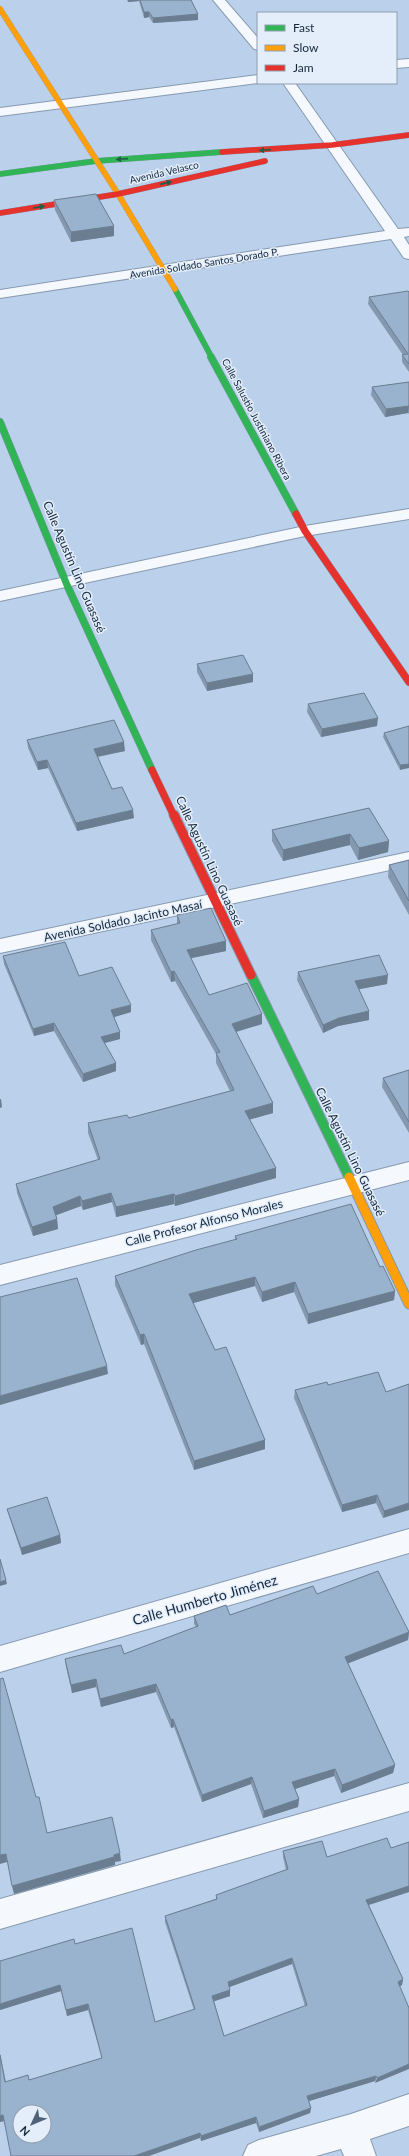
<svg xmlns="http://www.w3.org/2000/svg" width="409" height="2156" font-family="Lato,sans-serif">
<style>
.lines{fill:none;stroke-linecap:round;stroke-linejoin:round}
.street-casing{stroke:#8699af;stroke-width:2}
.fast-far2-casing{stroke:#8699af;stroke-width:6}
.fast-far1-casing{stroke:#8699af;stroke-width:8}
.fast-casing{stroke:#8699af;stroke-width:11}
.slow-far1-casing{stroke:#8699af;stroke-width:6}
.slow-casing{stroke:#8699af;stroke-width:11}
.jam-far2-casing{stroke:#8699af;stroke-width:6}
.jam-far1-casing{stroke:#8699af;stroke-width:8}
.jam-casing{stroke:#8699af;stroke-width:11}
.street{fill:#f5f8fc;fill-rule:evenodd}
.fast-far2{stroke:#30b455;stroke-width:5.5}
.fast-far1{stroke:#30b455;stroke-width:7}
.fast{stroke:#30b455;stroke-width:9}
.slow-far1{stroke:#ff9f0a;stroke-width:5.5}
.slow{stroke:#ff9f0a;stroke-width:9}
.jam-far2{stroke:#e5322d;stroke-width:5.5}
.jam-far1{stroke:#e5322d;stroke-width:7}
.jam{stroke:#e5322d;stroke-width:9}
.wall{fill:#8499b0;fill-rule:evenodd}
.shaded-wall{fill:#6b7d90}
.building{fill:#99b2cd;stroke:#6b7d90;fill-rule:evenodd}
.oneway{fill:#1f5f47}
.labels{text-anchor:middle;stroke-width:3;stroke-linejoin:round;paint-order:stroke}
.far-street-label{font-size:10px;fill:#13273d;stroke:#e4eefa}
.street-label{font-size:12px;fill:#13273d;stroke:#e4eefa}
.near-street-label{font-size:14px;fill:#13273d;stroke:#e4eefa}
</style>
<rect width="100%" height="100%" fill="#bbd1eb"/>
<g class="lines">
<g class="street-casing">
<g id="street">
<path d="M213 0H225L258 38V50L254 49Z"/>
<path d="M409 59V67L396 68V60Z"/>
<path d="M258 75V83L0 116V108Z"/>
<path d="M283 83H295L398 229 409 228V236L404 237 409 245V259L404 258 391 239 0 298V290L385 231Z"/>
<path d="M409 509V519L305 536 0 601V591L305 526Z"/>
<path d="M409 852V866L0 953V939Z"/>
<path d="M409 1162V1180L0 1285V1265Z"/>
<path d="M409 1529V1553L0 1672V1646Z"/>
<path d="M409 1783V1811L0 1929V1899Z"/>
<path d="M409 2094V2126L370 2139 376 2156H344L341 2149 316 2156H243L248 2145 259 2140 351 2114Z"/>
</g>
</g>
<g class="fast-far2-casing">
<g id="fast-far2">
<path d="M0 174 96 161 222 152"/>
<path d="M175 289 212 358"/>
</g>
</g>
<g class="fast-far1-casing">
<g id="fast-far1">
<path d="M211 357 296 514"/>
<path d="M0 422 67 585 152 770"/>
</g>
</g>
<g class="fast-casing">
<path id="fast" d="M251 975 349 1177"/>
</g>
<g class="slow-far1-casing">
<path id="slow-far1" d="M0 9 118 194 175 289"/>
</g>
<g class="slow-casing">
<path id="slow" d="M349 1177 409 1304"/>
</g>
<g class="jam-far2-casing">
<g id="jam-far2">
<path d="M222 152 332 145 409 135"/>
<path d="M0 213 118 194 265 161"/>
</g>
</g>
<g class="jam-far1-casing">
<g id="jam-far1">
<path d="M296 514 305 531 409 682"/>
<path d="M152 770 174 816"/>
</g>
</g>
<g class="jam-casing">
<path id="jam" d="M174 815 251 975"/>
</g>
<use href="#street" class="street"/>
<use href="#fast-far2" class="fast-far2"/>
<use href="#fast-far1" class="fast-far1"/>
<use href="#fast" class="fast"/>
<use href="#slow-far1" class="slow-far1"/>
<use href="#slow" class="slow"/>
<use href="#jam-far2" class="jam-far2"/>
<use href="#jam-far1" class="jam-far1"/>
<use href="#jam" class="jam"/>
</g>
<g class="wall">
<path d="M127 0H191L198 14V20L153 23 149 17 144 18 139 1 128 2Z"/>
<path d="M54 200 114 236 71 242 55 210Z"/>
<path d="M409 292V372L402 362V355H403L368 304 369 297Z"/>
<path d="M409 382V414L408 413 385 417 371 395 372 387Z"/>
<path d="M197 664 253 682 207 691 197 672Z"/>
<path d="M308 704 377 726 321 737 307 712Z"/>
<path d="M409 726 400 770 383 737 384 733Z"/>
<path d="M27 740 125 751 98 757 112 789 134 818 77 831 48 768 38 770 28 748Z"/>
<path d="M369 808 389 841 388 852 358 860 350 845 283 861 272 841V830Z"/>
<path d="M409 860V915L388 877 389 865Z"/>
<path d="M177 915 226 941V951L191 958 209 995 262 1014V1024L236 1032 273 1113 249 1119 276 1178 175 1206 174 1204 116 1217 112 1202 83 1210 81 1206 56 1215 57 1219 58 1229 33 1236 17 1193 16 1184 98 1160 88 1133V1123L129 1118 230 1091 216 1063V1054L175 981 171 982 151 940V930L177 924Z"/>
<path d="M3 956 79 976 131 1005V1012L114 1017 120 1032V1039L104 1043 116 1071 83 1082 54 1031 34 1036 4 964Z"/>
<path d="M298 972 387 984 359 989 369 1020 338 1026 323 1033 297 980Z"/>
<path d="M409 1070V1133L382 1087 383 1078Z"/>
<path d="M235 1236 380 1267 395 1291 394 1300 308 1324 294 1292 262 1302 255 1286 193 1303 215 1350 265 1440V1449L194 1470 144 1344 141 1345 115 1285V1276L235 1240Z"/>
<path d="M409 1384 383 1518 376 1503 342 1512 294 1398 295 1390 328 1385 386 1392Z"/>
<path d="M7 1509 60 1535 61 1543 22 1555 9 1516Z"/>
<path d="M317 1594 409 1631 408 1640 348 1663 395 1765 393 1773 341 1793 334 1776 295 1789 299 1799 298 1807 263 1818 251 1784 202 1802 174 1727 171 1728 156 1692 101 1707 96 1687 72 1693 66 1667 65 1659 124 1654 196 1627 194 1624V1616L230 1615Z"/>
<path d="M409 1842V1892L369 1905 403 1979 402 1985 400 1986 375 2083V2081L309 2101 311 2108 310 2113 259 2132 256 2123 201 2141 200 2138 4 2121 0 2122V2053L6 2082 29 2080 102 2058 88 2010 67 2016 61 1991 0 2010 75 1944 155 2022 194 2010 165 1922V1916L216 1899V1895L286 1870 283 1857V1851L327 1857 391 1848ZM292 1964 305 2006 224 2036 214 2001 230 1996 229 1987Z"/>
</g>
<g class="shaded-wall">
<path d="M128 0H139V1L128 2Z"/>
<path d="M144 12H149V17L144 18Z"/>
<path d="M198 14V20L153 23V18Z"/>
<path d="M114 226V236L71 242V232Z"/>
<path d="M409 405 408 413 385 417 386 409Z"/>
<path d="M253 674V682L207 691V683Z"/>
<path d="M378 718 377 726 321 737 322 729Z"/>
<path d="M124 742 125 751 95 757 94 749Z"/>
<path d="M47 760 48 768 38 770 37 762Z"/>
<path d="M409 764V768L400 770V765Z"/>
<path d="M133 810 134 818 77 831 76 823Z"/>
<path d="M350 834V845L283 861V850Z"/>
<path d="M389 841 388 852 358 860 359 848Z"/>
<path d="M226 941V951L187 959V950Z"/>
<path d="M174 971 175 981 171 982V972Z"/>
<path d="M388 975 387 984 355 990V981Z"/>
<path d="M131 1005V1012L111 1018V1010Z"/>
<path d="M369 1011V1020L338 1026 323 1033V1025L339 1018Z"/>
<path d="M262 1014V1024L232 1033V1024Z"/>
<path d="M54 1023V1031L34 1036 33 1029Z"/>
<path d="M120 1032V1039L101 1044V1037Z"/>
<path d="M116 1063V1071L83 1082V1074Z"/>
<path d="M0 1099H1L2 1107 0 1108Z"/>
<path d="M273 1103V1113L245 1121V1111Z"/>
<path d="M276 1168V1178L175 1206V1196Z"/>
<path d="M111 1193 112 1202 83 1210 82 1201Z"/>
<path d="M174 1194V1204L116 1217V1207Z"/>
<path d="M80 1196 81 1206 54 1216 53 1207Z"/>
<path d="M57 1219 58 1229 33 1236 32 1227Z"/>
<path d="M255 1277V1286L190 1304 189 1294Z"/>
<path d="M295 1282 294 1292 262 1302V1292Z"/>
<path d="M395 1291 394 1300 308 1324V1314Z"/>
<path d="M144 1334V1344L141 1345 140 1335Z"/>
<path d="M107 1366 108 1374 0 1405V1396Z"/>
<path d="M265 1440V1449L194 1470V1461Z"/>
<path d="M377 1495 376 1503 342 1512V1505Z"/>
<path d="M409 1503V1510L383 1518 384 1511Z"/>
<path d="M60 1535 61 1543 22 1555 21 1548Z"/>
<path d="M6 1580 7 1584 0 1586V1582Z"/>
<path d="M409 1632 408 1640 344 1665 345 1657Z"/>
<path d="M96 1679V1687L72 1693 71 1685Z"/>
<path d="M156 1684V1692L101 1707 100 1699Z"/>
<path d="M173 1719 174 1727 171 1728V1720Z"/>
<path d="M395 1765 393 1773 341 1793 342 1785Z"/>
<path d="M335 1769 334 1776 292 1790V1782Z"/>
<path d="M252 1777 251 1784 202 1802V1795Z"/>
<path d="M299 1799 298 1807 263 1818 264 1811Z"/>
<path d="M120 1853 121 1861 115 1862V1865L14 1894 12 1886Z"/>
<path d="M6 1854 7 1862 0 1864V1855Z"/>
<path d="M409 1886V1892L365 1906 366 1900Z"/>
<path d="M292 1958V1964L227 1988 228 1982Z"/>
<path d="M403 1979 402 1985 397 1988 398 1982Z"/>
<path d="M60 1985 61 1991 0 2010V2004Z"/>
<path d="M230 1990V1996L212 2002V1996Z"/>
<path d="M88 2004V2010L67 2016 66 2010Z"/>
<path d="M409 2064V2069L375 2083 377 2078Z"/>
<path d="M376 2076 375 2081 306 2102 307 2096Z"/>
<path d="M311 2108 310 2113 259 2132V2127Z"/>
<path d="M3 2115 4 2121 0 2122V2116Z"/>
<path d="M256 2117V2123L201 2141V2136Z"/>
<path d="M200 2133V2138L149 2156H134Z"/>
</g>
<g class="building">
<path d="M140 0H191L198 14 153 18 149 12H144Z"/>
<path d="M96 194 114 226 71 232 54 200Z"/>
<path d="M408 291 409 292V364L402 355 408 354 369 297Z"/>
<path d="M409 382V406L386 409 372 387Z"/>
<path d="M243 655 253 674 207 683 197 664Z"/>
<path d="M364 693 378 718 322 729 308 704Z"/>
<path d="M114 720 124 742 94 749 112 789 122 787 133 810 76 823 47 760 37 762 27 740Z"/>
<path d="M409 726V764L400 765 384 733Z"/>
<path d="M369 808 389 841 359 848 350 834 283 850 272 830Z"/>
<path d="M409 860V901L389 865Z"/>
<path d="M211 908 226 941 187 950 209 995 247 983 262 1014 232 1024 273 1103 245 1111 276 1168 175 1196 174 1194 116 1207 111 1193 82 1201 80 1196 53 1207 57 1219 32 1227 16 1184 100 1159 88 1123 127 1115 129 1118 234 1090 216 1053 220 1052 174 971 171 972 151 930 180 923 177 915Z"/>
<path d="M65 942 79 976 112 967 131 1005 111 1010 120 1032 101 1037 116 1063 83 1074 54 1023 33 1029 3 956Z"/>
<path d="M379 955 388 975 355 981 369 1011 339 1018 323 1025 298 972Z"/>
<path d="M409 1070V1122L383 1078Z"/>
<path d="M351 1204 380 1267 383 1266 395 1291 308 1314 295 1282 262 1292 255 1277 189 1294 215 1350 226 1347 265 1440 194 1461 144 1334 140 1335 115 1276 196 1250 237 1239 235 1236Z"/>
<path d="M77 1278 107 1366 0 1396V1297Z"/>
<path d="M378 1372 386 1392 409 1384V1503L384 1511 377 1495 342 1505 295 1390 327 1382 328 1385Z"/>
<path d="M47 1497 60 1535 21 1548 7 1509Z"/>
<path d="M0 1559 6 1580 0 1582Z"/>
<path d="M378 1571 409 1632 345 1657 395 1765 342 1785 335 1769 292 1782 299 1799 264 1811 252 1777 202 1795 173 1719 171 1720 156 1684 100 1699 96 1679 71 1685 65 1659 121 1645 124 1654 198 1626 194 1616 226 1605 230 1615 313 1586 317 1594Z"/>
<path d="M3 1678 36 1797H39L47 1833 112 1817 120 1853 114 1855V1857L12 1886 6 1854 0 1855V1679Z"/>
<path d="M387 1838 391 1848 409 1842V1886L366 1900 403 1979 398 1982 409 2008V2064L377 2078 376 2076 307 2096 311 2108 259 2127 256 2117 201 2136 200 2133 134 2156H11L3 2115 0 2116V2055L5 2082 28 2075 29 2080 102 2058 88 2004 66 2010 60 1985 0 2004V1961L74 1939 75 1944 132 1928 155 2022 195 2009 165 1916 217 1899 216 1895 288 1869 283 1851 322 1841 327 1857ZM292 1958 307 2005 224 2036 212 1996 230 1990 228 1982ZM20 2112H44V2136H20Z"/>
</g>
<defs><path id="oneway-solid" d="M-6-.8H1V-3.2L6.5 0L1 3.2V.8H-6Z"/></defs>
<g class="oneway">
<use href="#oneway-solid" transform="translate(265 150) rotate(176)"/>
<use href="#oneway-solid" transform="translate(122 159) rotate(176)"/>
<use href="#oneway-solid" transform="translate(166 183) rotate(-13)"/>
<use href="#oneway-solid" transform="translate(39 207) rotate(-9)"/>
</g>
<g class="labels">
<g class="far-street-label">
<text transform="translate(164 172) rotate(-13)" y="4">Avenida Velasco</text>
<text transform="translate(204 263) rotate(-9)" y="4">Avenida Soldado Santos Dorado P.</text>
<text transform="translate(257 419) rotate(62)" y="4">Calle Salustio Justiniano Ribera</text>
</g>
<g class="street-label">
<text transform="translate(74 567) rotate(67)" y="4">Calle Agustín Lino Guasasé</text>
<text transform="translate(209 861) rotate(65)" y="4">Calle Agustín Lino Guasasé</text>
<text transform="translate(123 921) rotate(-12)" y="4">Avenida Soldado Jacinto Masaí</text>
<text transform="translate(350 1152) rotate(64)" y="4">Calle Agustín Lino Guasasé</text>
<text transform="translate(204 1223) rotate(-14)" y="4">Calle Profesor Alfonso Morales</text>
</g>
<g class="near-street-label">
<text transform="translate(205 1600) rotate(-16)" y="5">Calle Humberto Jiménez</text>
</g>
</g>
<rect x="257" y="12" width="140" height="72" fill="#e4eefa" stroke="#909eae"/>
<rect x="265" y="25" width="20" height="6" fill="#30b455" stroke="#909eae"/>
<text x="293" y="32" font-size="12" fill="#13273d">Fast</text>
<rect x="265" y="45" width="20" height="6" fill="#ff9f0a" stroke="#909eae"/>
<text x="293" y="52" font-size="12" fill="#13273d">Slow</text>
<rect x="265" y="65" width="20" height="6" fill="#e5322d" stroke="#909eae"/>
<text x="293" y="72" font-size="12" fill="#13273d">Jam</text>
<g transform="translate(32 2124) rotate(226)"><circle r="19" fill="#e4eefa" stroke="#909eae"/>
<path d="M0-3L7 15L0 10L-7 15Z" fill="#4e627a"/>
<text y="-6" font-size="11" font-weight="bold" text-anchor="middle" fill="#13273d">N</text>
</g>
</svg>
